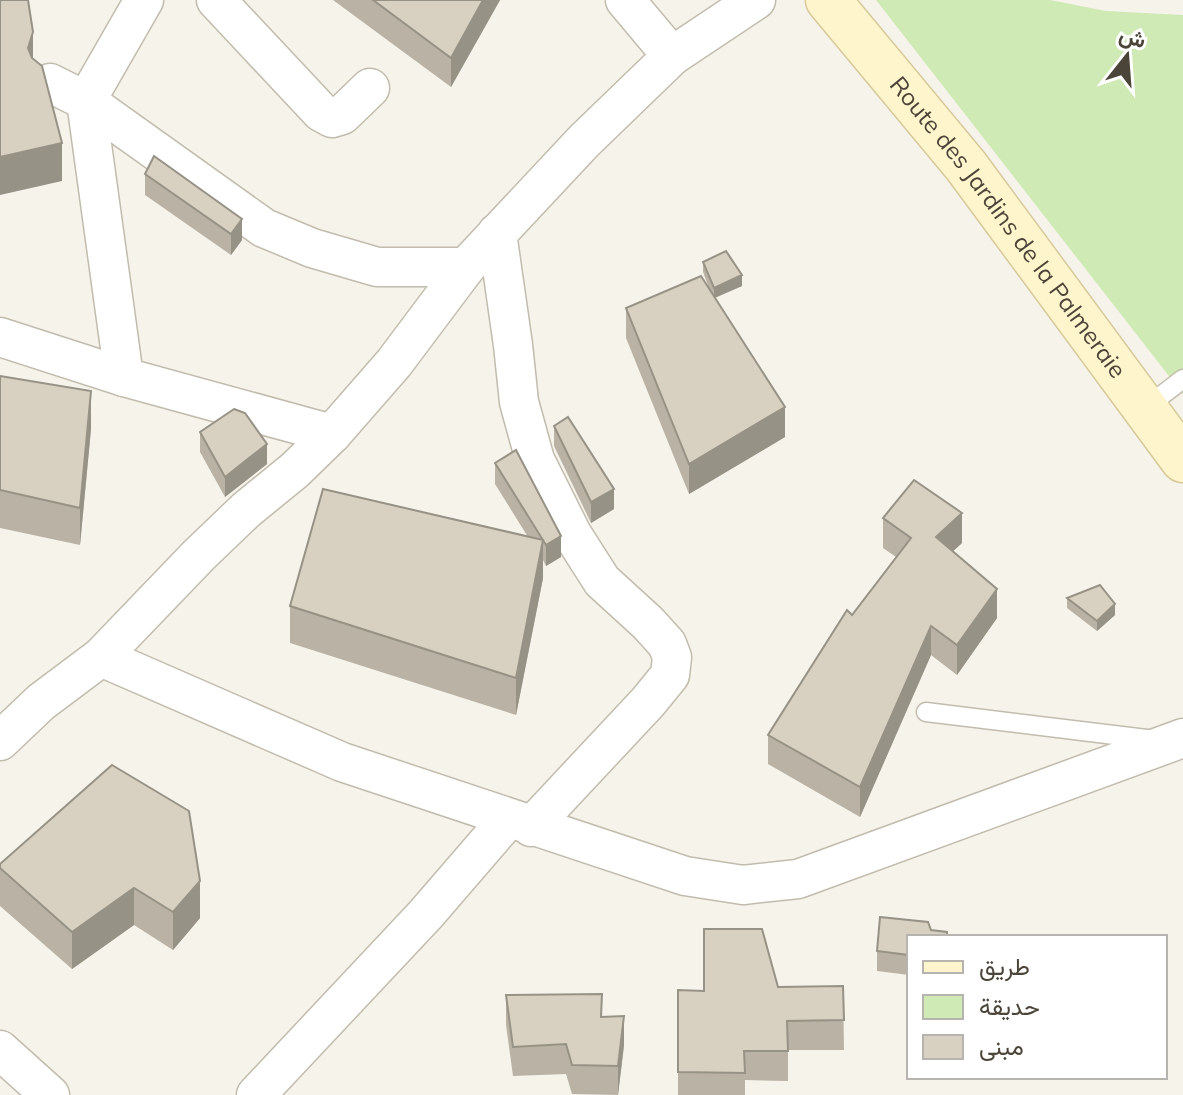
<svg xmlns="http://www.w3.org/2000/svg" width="1183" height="1095" font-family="Mulish,Vazirmatn,sans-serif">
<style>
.green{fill:#cfeab4}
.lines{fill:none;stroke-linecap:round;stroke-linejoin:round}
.lane-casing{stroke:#c2bcad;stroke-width:21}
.street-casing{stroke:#c2bcad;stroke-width:41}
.secondary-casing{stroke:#d7c99a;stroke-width:47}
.lane{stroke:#fff;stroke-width:18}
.street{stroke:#fff;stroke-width:38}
.secondary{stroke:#fff5cc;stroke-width:44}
.wall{fill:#bab3a5}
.shaded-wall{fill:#979286}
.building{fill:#d8d0c0;stroke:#979286;stroke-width:2}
.labels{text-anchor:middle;stroke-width:8;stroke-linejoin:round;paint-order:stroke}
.street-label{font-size:24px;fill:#4b4438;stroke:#fff}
</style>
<rect width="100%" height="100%" fill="#f6f3eb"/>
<path class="green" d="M876 0H1050L1106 11 1183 15V394Z"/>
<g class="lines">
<g class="lane-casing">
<g id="lane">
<path d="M1145 408 1183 379"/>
<path d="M926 712 1155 740"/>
</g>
</g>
<g class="street-casing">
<g id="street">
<path d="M216 0 321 112 332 118 342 115 370 88"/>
<path d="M625 0 672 56"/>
<path d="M50 83 86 101 264 228 312 248 377 267H466"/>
<path d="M497 233 513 345 519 402 535 460 572 534 602 581 648 623 667 644 672 657 670 675 648 702 531 827"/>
<path d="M0 337 124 377 332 434"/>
<path d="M124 377 86 101 144 0"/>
<path d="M101 657 342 762 685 876 743 885 798 879 1183 738"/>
<path d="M0 741 41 702 101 657 199 555 246 510 295 470 332 434 394 363 466 267 584 141 672 56 756 0"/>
<path d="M0 1050 50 1095"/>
<path d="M256 1095 426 914 508 819"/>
</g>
</g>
<g class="secondary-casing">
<g id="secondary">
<path id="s1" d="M828 0 966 166 1183 460"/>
</g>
</g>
<use href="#lane" class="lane"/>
<use href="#street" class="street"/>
<use href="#secondary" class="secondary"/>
</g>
<g class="wall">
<path d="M333 0H500L451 87Z"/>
<path d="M145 174 242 240 231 255 145 195Z"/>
<path d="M703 262 742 286 715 298 785 437 689 494 626 338V308L710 291 703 272Z"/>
<path d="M0 376 91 429 80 545 0 528Z"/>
<path d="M554 426 614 509 591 523 554 446Z"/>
<path d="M200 432 267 464 225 497 200 452Z"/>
<path d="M495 463 561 557 546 566 543 560V578L516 715 290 643V606L528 537 495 484Z"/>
<path d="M883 518 962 543 953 551 997 618 957 675 931 655 860 817 768 764V735L852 615 896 557 883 548Z"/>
<path d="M1067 598 1115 615 1097 631 1067 608Z"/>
<path d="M112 765 200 918 173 950 134 925 72 969 0 906V864Z"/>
<path d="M909 937V975L877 971V951Z"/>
<path d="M843 986 844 1050H788V1081L745 1080V1095H678V990L704 991 778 987Z"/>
<path d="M506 995 602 1017 624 1045 618 1095 572 1094 566 1074 513 1076 506 1025Z"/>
</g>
<g class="shaded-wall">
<path d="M483 0H500L451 87V58Z"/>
<path d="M33 32V70L28 48Z"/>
<path d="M62 143V181L0 195V157Z"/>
<path d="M242 219V240L231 255V234Z"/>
<path d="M742 275V286L714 298V288Z"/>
<path d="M91 391V429L80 545V508Z"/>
<path d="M785 407V437L689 494V464Z"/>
<path d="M267 444V464L225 497V477Z"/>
<path d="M614 489V509L591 523V502Z"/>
<path d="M962 513V543L936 567V537Z"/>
<path d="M561 536V557L546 566V545Z"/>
<path d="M543 540V578L516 715V678Z"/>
<path d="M997 589V618L957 675V645Z"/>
<path d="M1115 604V615L1097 631V621Z"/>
<path d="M931 626V655L860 817V787Z"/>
<path d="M200 881V918L173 950V912Z"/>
<path d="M134 888V925L72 969V932Z"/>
<path d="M624 1016V1045L618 1095V1066Z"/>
</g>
<g class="building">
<path d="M0 0H28L33 32 28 48 32 58 42 66 62 143 0 157Z"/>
<path d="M373 0H483L451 58Z"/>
<path d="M154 156 242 219 231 234 145 174Z"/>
<path d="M726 251 742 275 714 288 703 262Z"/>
<path d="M701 276 785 407 689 464 626 308Z"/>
<path d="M0 376 91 391 80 508 0 490Z"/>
<path d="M234 409 245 413 267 444 225 477 200 432Z"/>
<path d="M568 417 614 489 591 502 554 426Z"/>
<path d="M516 450 561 536 546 545 495 463Z"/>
<path d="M914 480 962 513 936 537 997 589 957 645 931 626 860 787 768 735 847 610 852 615 911 538 883 518Z"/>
<path d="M323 489 543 540 516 678 290 606Z"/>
<path d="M1100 585 1115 604 1097 621 1067 598Z"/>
<path d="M112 765 189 811 200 881 173 912 134 888 72 932 0 868V864Z"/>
<path d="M880 917 928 922 931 930 947 932V937H909V955L877 951Z"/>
<path d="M704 929H762L778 987 843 986 844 1020 787 1021 788 1051H744L745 1073 678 1072V990L704 991Z"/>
<path d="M602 994 601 1017 624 1016 618 1066 572 1065 566 1044 513 1047 506 995Z"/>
</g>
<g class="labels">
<g class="street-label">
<text dy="8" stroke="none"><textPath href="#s1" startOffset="290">Route des Jardins de la Palmeraie</textPath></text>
</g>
</g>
<rect x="907" y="935" width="260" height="144" fill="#ffffff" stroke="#b7b4af" stroke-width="2"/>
<rect x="923" y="961" width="40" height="12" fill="#fff5cc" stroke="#b7b4af" stroke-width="2"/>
<text x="979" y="975" font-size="24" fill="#4b4438">طريق</text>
<rect x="923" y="995" width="40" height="24" fill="#cfeab4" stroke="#b7b4af" stroke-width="2"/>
<text x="979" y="1015" font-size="24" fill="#4b4438">حديقة</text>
<rect x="923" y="1035" width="40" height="24" fill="#d8d0c0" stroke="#b7b4af" stroke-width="2"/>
<text x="979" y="1055" font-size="24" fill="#4b4438">مبنى</text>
<g transform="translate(1127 56) rotate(17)" stroke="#ffffff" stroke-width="6" paint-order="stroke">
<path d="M0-6L14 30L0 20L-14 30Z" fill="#4b4438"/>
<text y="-12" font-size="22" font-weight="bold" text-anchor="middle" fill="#4b4438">ش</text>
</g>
</svg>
